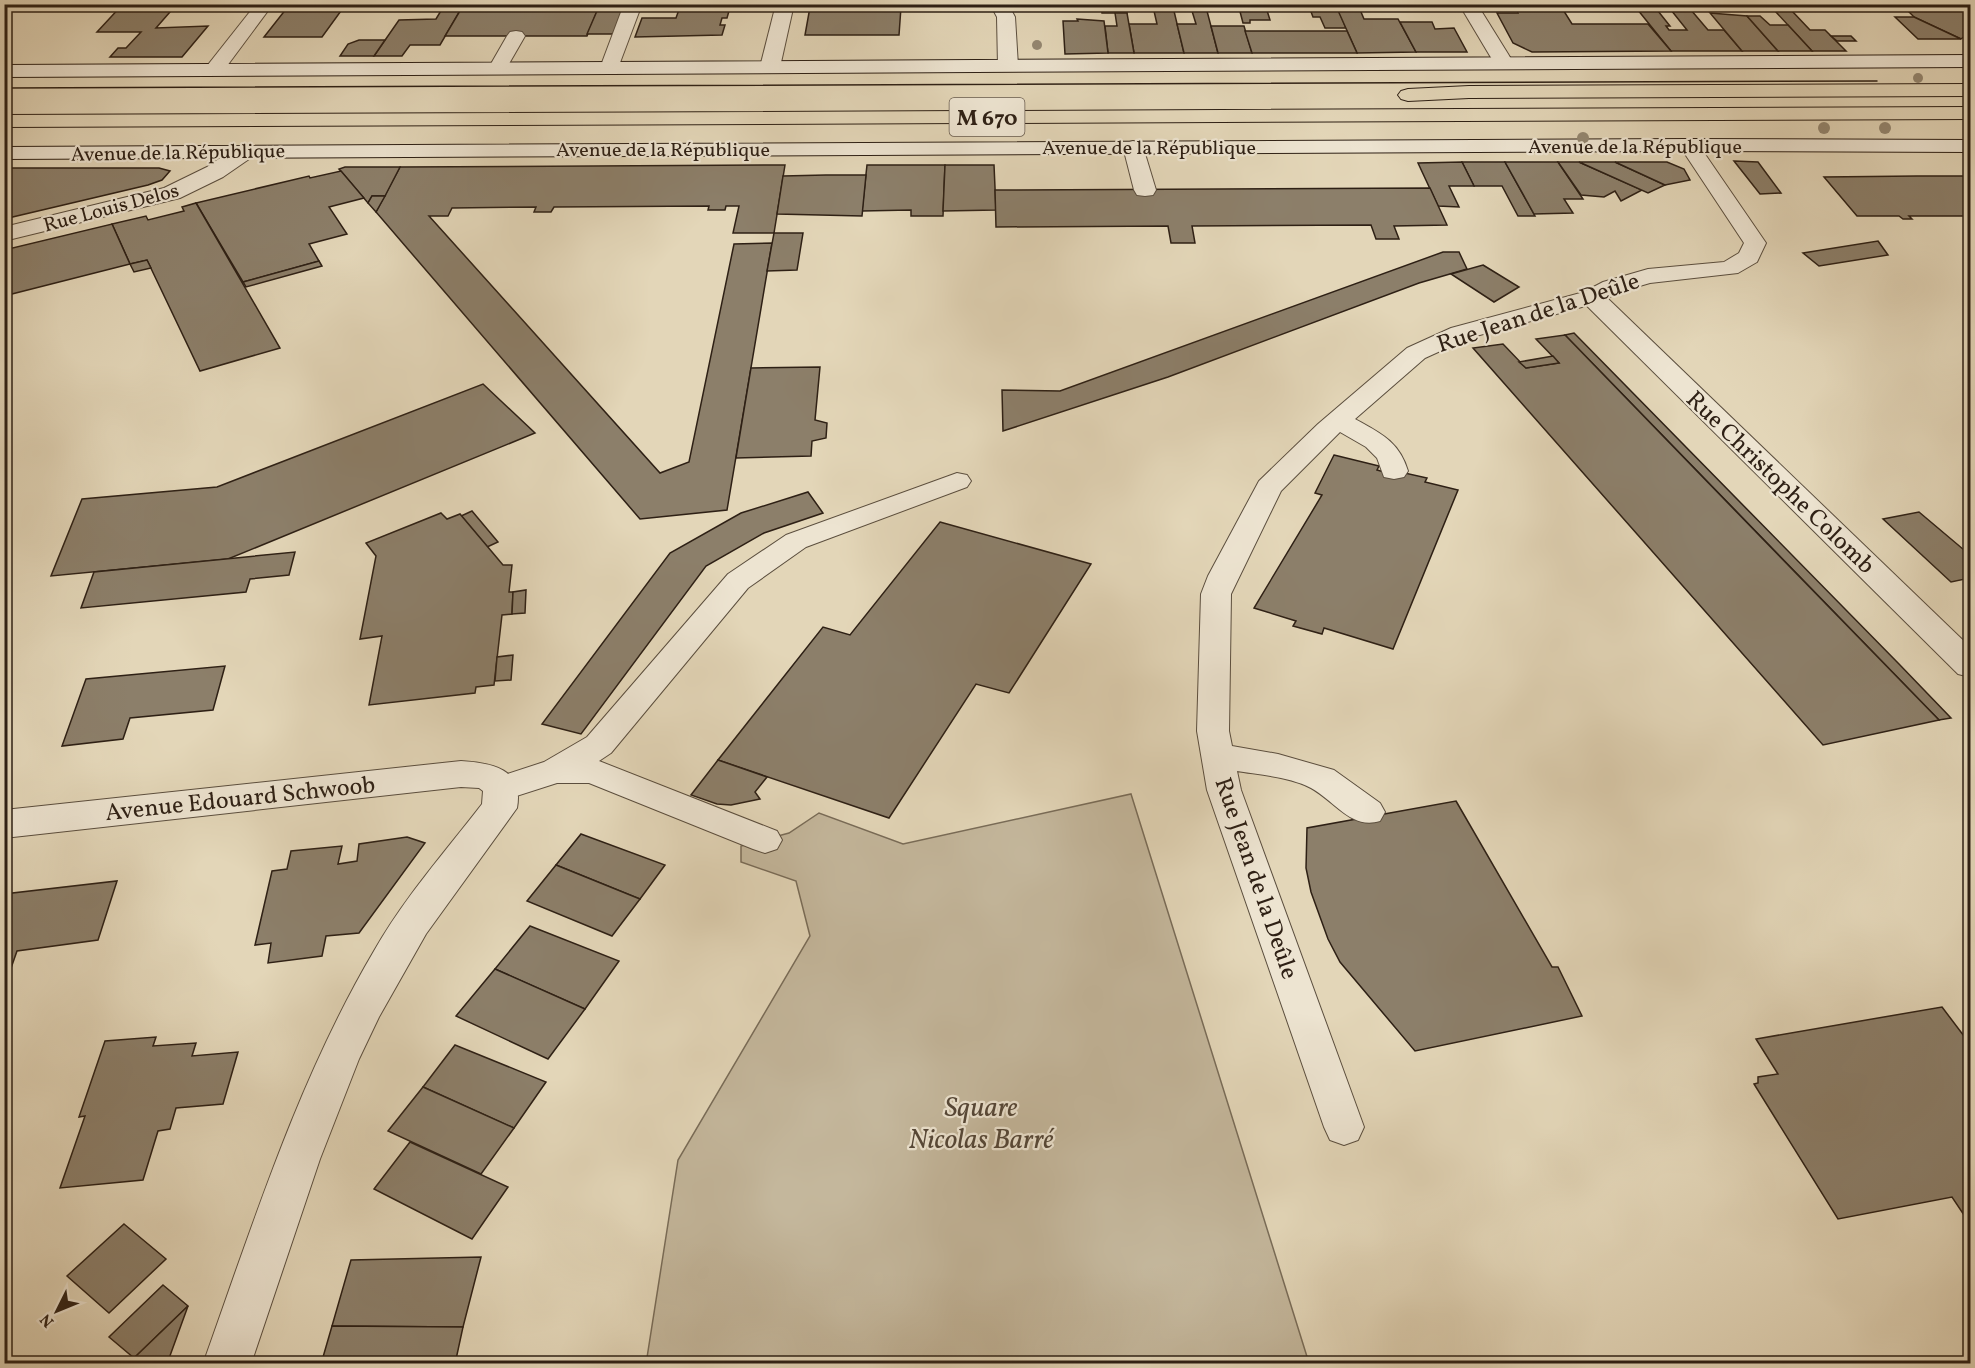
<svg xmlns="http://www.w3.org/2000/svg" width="1975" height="1368" font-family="Vollkorn,serif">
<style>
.green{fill:#c4b79c;stroke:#796c58;stroke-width:1.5}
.building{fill:#8c7f6a;stroke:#2e2015;stroke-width:1.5}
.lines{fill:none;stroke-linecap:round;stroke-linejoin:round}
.lane-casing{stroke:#5b4e3e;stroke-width:2}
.street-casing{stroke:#5b4e3e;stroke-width:2}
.secondary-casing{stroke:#2e2015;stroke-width:2}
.primary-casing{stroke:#2e2015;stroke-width:2}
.lane{fill:#ede4d1;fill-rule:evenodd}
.street{fill:#ede4d1;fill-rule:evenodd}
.secondary{fill:#ede4d1;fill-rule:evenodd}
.primary{fill:#e3d6b8;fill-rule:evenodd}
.tram{stroke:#2e2015;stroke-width:1.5}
.tree{fill:#948771}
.labels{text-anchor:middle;stroke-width:4.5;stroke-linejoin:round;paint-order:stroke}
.far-street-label{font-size:20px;fill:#2e2015;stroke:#ede4d1}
.shield{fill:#ede4d1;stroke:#675b4d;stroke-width:1.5}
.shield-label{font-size:22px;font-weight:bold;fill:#2e2015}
.street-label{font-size:24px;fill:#2e2015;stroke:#ede4d1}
.near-park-label{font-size:28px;font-style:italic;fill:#544637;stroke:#ede4d1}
</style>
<rect width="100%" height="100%" fill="#e3d6b8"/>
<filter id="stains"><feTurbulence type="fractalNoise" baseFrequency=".00333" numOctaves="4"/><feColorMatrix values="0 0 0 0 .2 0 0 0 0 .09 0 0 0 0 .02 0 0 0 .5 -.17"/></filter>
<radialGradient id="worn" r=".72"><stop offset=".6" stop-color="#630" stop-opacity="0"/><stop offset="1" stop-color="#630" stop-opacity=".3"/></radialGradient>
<path class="green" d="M1131 794 1309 1363 646 1364 678 1160 810 936 796 881 741 862V846L789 833 819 813 903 844Z"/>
<g class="building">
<path d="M123 4H177L156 28 208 26 182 57H110L118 48H126L141 32H97Z"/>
<path d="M290 4H346L322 37H264Z"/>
<path d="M445 4H464L440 45H410L402 56H374L399 20 436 19Z"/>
<path d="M464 4H600L587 36H445Z"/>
<path d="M600 4H627L615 34H587Z"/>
<path d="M681 4H731L727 18H722L720 25H725L722 35 635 37 642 18H676Z"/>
<path d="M817 4H861V7H901L899 35H805L810 7H816Z"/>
<path d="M1101 4H1125L1127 13H1102Z"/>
<path d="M1238 4H1265L1270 20H1250V23H1243Z"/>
<path d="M1308 4H1336L1346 28H1325L1320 17H1313Z"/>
<path d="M1633 4H1657L1658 6H1654L1670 26H1666L1669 30H1687L1671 10H1691L1708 30H1724L1742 51H1671Z"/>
<path d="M1901 4H1955L1970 18V32L1961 39 1914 17Z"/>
<path d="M1358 5 1364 19H1398L1416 52 1357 53 1336 6Z"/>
<path d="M1516 8H1562L1572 24H1648L1671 51 1532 52 1513 43 1497 13H1518Z"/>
<path d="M1154 11H1174L1184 53H1134L1129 24H1157Z"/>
<path d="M1192 11H1207L1218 53H1184L1177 24H1196Z"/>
<path d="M1775 11H1792L1810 30H1825L1846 51H1812Z"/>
<path d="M1115 13H1127L1134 53H1108L1105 26H1117Z"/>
<path d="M1710 13 1747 16 1778 51H1742Z"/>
<path d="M1747 16H1760L1770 25H1788L1812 51H1778Z"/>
<path d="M1895 17H1914L1961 39H1918Z"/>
<path d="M1077 19 1104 21 1108 53 1065 54 1063 21H1078Z"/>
<path d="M1400 22H1432L1435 29 1454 28 1467 52H1416Z"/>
<path d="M1211 26H1244L1252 53H1218Z"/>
<path d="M1245 31H1347L1357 53H1252Z"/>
<path d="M1831 36H1851L1856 41H1837Z"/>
<path d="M359 40H385L374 56H340L348 44Z"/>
<path d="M1734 161 1758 162 1781 193 1760 194Z"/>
<path d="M1462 162H1505L1535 216H1518L1502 186H1474Z"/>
<path d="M1462 162 1474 186H1449L1459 207 1438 206 1418 163Z"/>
<path d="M1505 162H1558L1583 199H1564L1573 213 1534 214Z"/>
<path d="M1558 162H1579L1642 190 1621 201 1615 191 1604 197 1581 195Z"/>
<path d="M1579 162H1615L1665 185 1648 193Z"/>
<path d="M1615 162H1667L1684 169 1690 180 1665 185Z"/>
<path d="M785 165 774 233H733L739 206H726L725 210H708L709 206 554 207 551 212H534L536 207 452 208 448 216H429L660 473 689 462 734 244 772 243 727 510 640 519 376 212 400 167Z"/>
<path d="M867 165H945L943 216H911V210L862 211Z"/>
<path d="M945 165H994L996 210 943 211Z"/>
<path d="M345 167H400L385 196H372L368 203 339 169Z"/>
<path d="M9 168H159L170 171 162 180 148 185 4 219V173Z"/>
<path d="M341 171 364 198 329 207 347 234 309 244 319 261 243 282 196 203 309 176 310 178Z"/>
<path d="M826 175H866L862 216 777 214 783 176Z"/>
<path d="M1917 176H1970V216H1909L1912 219H1903L1899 216H1857L1824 177Z"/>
<path d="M1430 188 1447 225 1394 226 1399 239H1376L1371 225 1192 226 1195 243H1171L1168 226 996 227 995 190Z"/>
<path d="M372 196H385L376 212 368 203Z"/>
<path d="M196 203 280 348 200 371 147 260 130 264 112 224 146 216 148 220 184 211 182 207Z"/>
<path d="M112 224 130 264 4 296V250Z"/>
<path d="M774 233H803L797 270 767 271Z"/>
<path d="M1878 241 1888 255 1819 266 1803 253Z"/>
<path d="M1443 252H1459L1467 269 1419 283 1168 377 1003 431 1002 390 1060 391Z"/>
<path d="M147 260 151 268 134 272 130 264Z"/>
<path d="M319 261 322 266 246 287 243 282Z"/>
<path d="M1483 265 1519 287 1494 302 1451 274Z"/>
<path d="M1574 333 1899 664 1951 718 1939 720 1565 335Z"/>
<path d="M1565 335 1757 533 1939 720 1823 745 1473 348 1503 344 1526 368 1559 363 1536 339Z"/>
<path d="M1553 356 1559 363 1526 368 1519 362Z"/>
<path d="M820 367 815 420 827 423 826 438 812 441 811 456 736 458 751 368Z"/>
<path d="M483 384 535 433 228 559 51 576 82 499 217 487Z"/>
<path d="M1334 455 1379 466 1377 470 1403 477 1405 473 1427 478 1425 482 1458 490 1393 649 1324 628 1322 634 1293 626 1296 621 1254 608 1322 495 1315 493Z"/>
<path d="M808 492 823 513 764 533 706 566 581 734 542 724 670 553 741 513Z"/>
<path d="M472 511 498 542 487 547 461 516Z"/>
<path d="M1919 512 1970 555V578L1951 582 1883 519Z"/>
<path d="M441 513 447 519 460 514 503 565H512L509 592H513L512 614 502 615 494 685 476 687 475 693 369 705 382 636 360 639 376 556 366 543Z"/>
<path d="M940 522 1091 564 1009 693 976 684 889 818 718 760 823 627 850 635Z"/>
<path d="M295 552 289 575 250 579 246 592 81 608 94 572Z"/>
<path d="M526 590 525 613 512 614 513 592Z"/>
<path d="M513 655 511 680 495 681 497 657Z"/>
<path d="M225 666 213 710 130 718 123 739 62 746 86 679Z"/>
<path d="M718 760 767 777 755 792 760 799 731 805 717 804 691 795Z"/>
<path d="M1456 801 1552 967H1558L1582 1016 1415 1051 1340 962 1328 939 1311 892 1306 868 1307 828Z"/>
<path d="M581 834 665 865 640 899 556 865Z"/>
<path d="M407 837 425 843 359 933 326 936 322 956 268 963 271 943 255 945 258 932 272 871 287 869 291 851 342 846 338 864 357 861 359 844Z"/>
<path d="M556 865 640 899 612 936 527 901Z"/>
<path d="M117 881 98 940 17 951 4 988V894Z"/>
<path d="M530 926 619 961 585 1009 495 969Z"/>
<path d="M495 969 585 1009 548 1059 456 1016Z"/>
<path d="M1942 1007 1970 1044V1224L1952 1197 1838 1219 1754 1084 1758 1083V1077L1778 1074 1756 1039Z"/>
<path d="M156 1037 153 1046 196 1043 192 1056 238 1052 223 1104 176 1108 170 1129 158 1131 143 1180 60 1188 85 1116 79 1117 105 1041Z"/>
<path d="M455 1045 546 1082 514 1128 423 1087Z"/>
<path d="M423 1087 514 1128 481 1174 388 1131Z"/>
<path d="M410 1142 508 1187 472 1239 374 1189Z"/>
<path d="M124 1224 166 1259 109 1313 67 1276Z"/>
<path d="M481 1257 463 1327 332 1326 351 1260Z"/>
<path d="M163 1285 188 1306 134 1358 109 1337Z"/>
<path d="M188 1306 167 1364H129L134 1358Z"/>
<path d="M332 1326 463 1327 455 1364H321Z"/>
</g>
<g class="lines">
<g class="lane-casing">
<g id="lane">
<path d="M256 4H273L221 74H207L205 70 207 66Z"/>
<path d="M624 4H642L618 68 616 72H602L600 68Z"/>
<path d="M516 31 522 32 525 36 506 69 504 73H490L488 69 507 36 510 32Z"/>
<path d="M1689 139 1696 141 1766 243 1757 262 1738 273 1650 283 1619 292 1600 302 1469 338 1425 358 1355 419C1380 433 1399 441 1408 471L1404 477 1394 479 1384 477 1377 458 1366 447 1340 432 1281 491 1231 594 1229 731 1232 746 1278 754 1334 770 1380 803 1385 812 1380 821C1351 830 1335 801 1311 788 1290 777 1261 775 1237 771L1241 790 1364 1127 1358 1140 1344 1145 1330 1140 1324 1127 1207 790 1197 731 1201 594 1208 576 1259 481 1318 424 1407 348 1451 328 1584 292 1603 282 1648 269 1724 262 1739 253 1744 243 1679 145 1682 141Z"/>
<path d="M1133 141 1140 143 1143 147 1156 190 1153 195 1145 196 1137 195 1134 190 1123 147 1126 143Z"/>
<path d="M957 473 967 475 971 481 967 487 806 547 748 588 611 753 599 761 777 831 782 840 777 849 765 853 753 849 589 783H557L501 801 489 798 484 789 489 780 544 762 587 737 728 574 786 535Z"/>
</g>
</g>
<g class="street-casing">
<g id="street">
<path d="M776 4H794L780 67 777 71H763L760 67Z"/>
<path d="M990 4H1008L1015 17 1018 66 1015 70H1001L998 66 997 17Z"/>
<path d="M1459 4H1477L1513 62 1510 66H1496Z"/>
<path d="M244 146 252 147 255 152 252 157 223 177 180 198 4 241V227L164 188 207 167 236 147Z"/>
<path d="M1592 290 1601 292 1970 647V677L1958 674 1583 302 1580 297 1583 292Z"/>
<path d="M461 761C493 763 524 769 517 808L426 934 379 1017 359 1059 320 1159 251 1364H203C253 1224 298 1080 374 951 404 898 445 852 482 804L483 791 479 788 461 787 4 838V810Z"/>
</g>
</g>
<g class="secondary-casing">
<g id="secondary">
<path d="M1970 55V67L4 77V65Z"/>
<path d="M1689 139 1970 140V152L1689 151 4 159V147Z"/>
</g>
</g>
<g class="primary-casing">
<g id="primary">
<path d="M1970 84V96L1469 98 1408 101 1401 99 1398 95 1401 91 1408 89 1469 86Z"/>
<path d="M1970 107V119L4 127V115Z"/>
</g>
</g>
<use href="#lane" class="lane"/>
<use href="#street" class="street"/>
<use href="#secondary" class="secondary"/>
<use href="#primary" class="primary"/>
<path class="tram" d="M4 88 1877 81"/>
</g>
<g class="tree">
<circle cx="1037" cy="45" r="5"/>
<circle cx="1918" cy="78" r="5"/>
<circle cx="1824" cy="128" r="6"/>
<circle cx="1885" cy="128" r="6"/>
<circle cx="1583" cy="138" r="6"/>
</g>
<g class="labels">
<g class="far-street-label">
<text x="1635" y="153">Avenue de la République</text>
<text x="1149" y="154">Avenue de la République</text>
<text x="663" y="156">Avenue de la République</text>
<text transform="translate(178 152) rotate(-1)" y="7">Avenue de la République</text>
<text transform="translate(111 207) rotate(-15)" y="7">Rue Louis Delos</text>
</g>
<rect class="shield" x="949.5" y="98" width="75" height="38" rx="4.5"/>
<g class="shield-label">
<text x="987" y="125">M 670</text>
</g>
<g class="street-label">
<text transform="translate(1538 312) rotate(-18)" y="8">Rue Jean de la Deûle</text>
<text transform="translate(1781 482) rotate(44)" y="8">Rue Christophe Colomb</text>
<text transform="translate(240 798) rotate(-6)" y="8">Avenue Edouard Schwoob</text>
<text transform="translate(1257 878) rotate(71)" y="8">Rue Jean de la Deûle</text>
</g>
<g class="near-park-label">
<text x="981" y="1116">Square<tspan x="981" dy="32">Nicolas Barré</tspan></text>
</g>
</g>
<rect width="1975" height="1368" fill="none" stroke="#e3d6b8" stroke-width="24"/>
<rect x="6" y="6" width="1963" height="1356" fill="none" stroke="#2e2015" stroke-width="3"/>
<rect x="12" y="12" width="1951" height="1344" fill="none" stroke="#2e2015" stroke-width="1.5"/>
<g transform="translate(57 1311) rotate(227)" stroke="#ede4d1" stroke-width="4.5" paint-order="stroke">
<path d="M0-4.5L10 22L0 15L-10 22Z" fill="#2e2015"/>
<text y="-9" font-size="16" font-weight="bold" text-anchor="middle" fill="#2e2015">N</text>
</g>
<rect width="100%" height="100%" filter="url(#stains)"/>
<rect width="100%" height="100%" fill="url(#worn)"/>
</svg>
